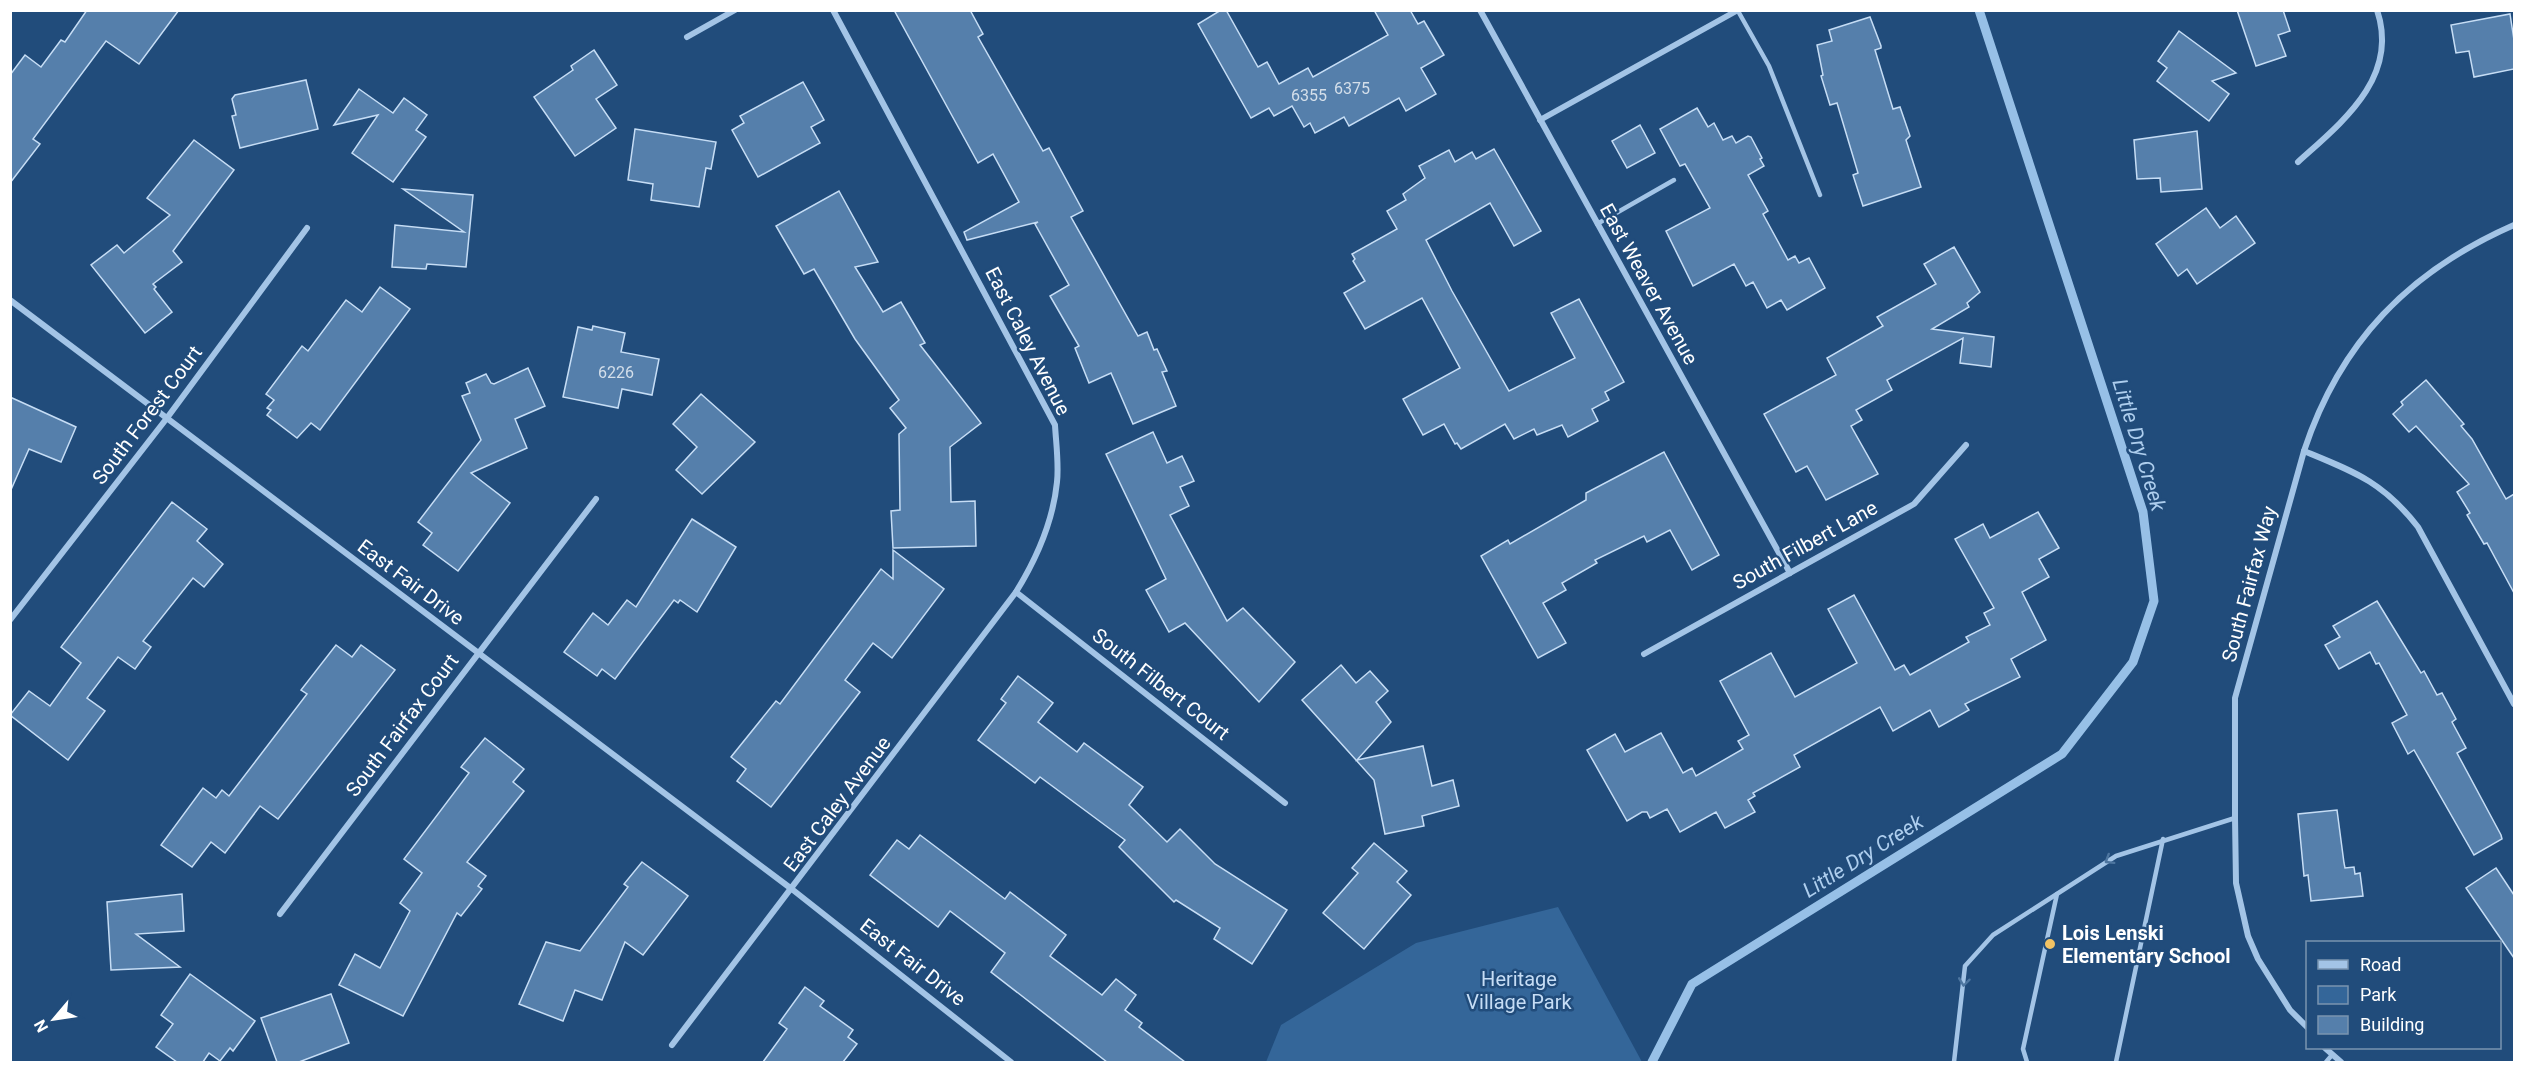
<svg xmlns="http://www.w3.org/2000/svg" width="2525" height="1073" font-family="Roboto,sans-serif">
<style>
.green{fill:#346699}
.lines{fill:none;stroke-linecap:round;stroke-linejoin:round}
.stream{stroke:#97c0e7;stroke-width:9}
.building{fill:#557fab;stroke:#c6ddf5;stroke-width:1.5}
.service{stroke:#a3c4e6;stroke-width:4.5}
.minor{stroke:#a3c4e6;stroke-width:6}
.oneway{stroke:#4e76a0}
.poi-dot{fill:#f2c364;stroke:#214c7b;stroke-width:2}
.labels{text-anchor:middle;stroke-width:5;stroke-linejoin:round;paint-order:stroke}
.number-label{font-size:16px;fill:#d4dfea}
.street-label{font-size:20px;fill:#fff;stroke:#214c7b}
.poi-label{font-size:20px;font-weight:bold;fill:#fff;stroke:#214c7b;text-anchor:start}
.park-label{font-size:20px;fill:#c6ddf5;stroke:#214c7b}
.water-label{font-size:21px;font-style:italic;fill:#aeceee;stroke:#214c7b}
</style>
<rect width="100%" height="100%" fill="#214c7b"/>
<path class="green" d="M1558 907 1642 1062H1266L1281 1025 1416 943Z"/>
<g class="lines">
<path class="stream" d="M1652 1062 1692 984 2062 754 2133 662 2154 601 2143 512 1979 10"/>
</g>
<g class="building">
<path d="M87 10H179L139 64 106 41 33 139 40 144 10 183V75L25 55 41 67 61 40 65 42Z"/>
<path d="M894 10H970L983 34 978 37 1043 151 1049 148 1083 211 1071 217 1138 336 1147 332 1154 350 1157 349 1167 371 1162 372 1176 406 1133 424 1111 373 1089 383 1075 348 1079 346 1050 296 1069 285 1035 224 1038 222 967 240 964 232 1019 202 993 154 978 163Z"/>
<path d="M1221 10H1226L1258 67 1267 62 1279 84 1308 68 1313 77 1388 35 1374 10H1410L1418 24 1424 21 1444 55 1421 68 1436 94 1406 111 1399 98 1349 126 1344 117 1315 133 1310 123 1304 127 1292 106 1274 116 1269 108 1251 118 1198 24Z"/>
<path d="M2237 10H2283L2290 31 2278 35 2286 56 2256 66Z"/>
<path d="M2510 14 2514 40V69L2474 77 2469 51 2456 53 2451 25Z"/>
<path d="M1870 17 1881 46V48L1875 50 1893 109 1900 107 1910 136 1906 140 1921 187 1863 206 1853 175 1858 173 1837 103 1830 105 1821 76 1823 75 1817 45 1832 41 1829 30Z"/>
<path d="M2179 31 2236 73 2212 81 2229 94 2209 121 2157 81 2167 68 2158 61Z"/>
<path d="M594 50 617 85 596 99 616 128 575 156 534 97 573 70 571 66Z"/>
<path d="M306 80 318 129 240 148 232 116 236 115 232 99 235 95Z"/>
<path d="M803 82 824 120 811 127 820 143 758 177 732 130 744 123 740 116Z"/>
<path d="M359 89 393 113 404 98 427 115 416 130 426 137 393 182 352 153 378 115 334 125Z"/>
<path d="M1697 108 1708 127 1714 123 1723 140 1732 136 1736 143 1748 136 1751 137 1762 158 1760 159 1764 166 1748 175 1768 211 1763 214 1788 260 1795 256 1799 263 1809 258 1825 288 1787 310 1781 300 1767 308 1753 282 1746 286 1734 264 1693 286 1666 231 1710 208 1685 164 1680 166 1660 129Z"/>
<path d="M1640 125 1655 153 1627 168 1612 141Z"/>
<path d="M635 129 716 142 711 169 706 168 699 207 651 200 653 184 628 180Z"/>
<path d="M2197 131 2202 189 2161 192 2160 178 2137 179 2134 140Z"/>
<path d="M194 140 234 170 173 251 182 262 153 284 156 287 154 289 172 312 145 333 91 265 117 245 124 253 170 215 147 198Z"/>
<path d="M1494 149 1541 231 1514 246 1490 203 1426 240 1452 291 1509 391 1575 358 1551 313 1579 299 1624 382 1605 392 1609 400 1592 409 1598 421 1568 437 1562 425 1537 435 1534 429 1514 439 1505 424 1461 449 1457 443 1455 444 1444 424 1423 435 1403 399 1460 368 1422 298 1365 329 1344 293 1365 281 1353 261 1355 259 1352 254 1397 229 1387 211 1406 200 1403 194 1425 178 1419 166 1449 150 1455 162 1472 152 1476 159Z"/>
<path d="M403 189 473 195 466 267 427 264 426 269 392 267 395 225 464 232Z"/>
<path d="M839 191 878 262 855 267 883 312 901 302 925 343 920 345 981 423 950 447 951 502 975 501 976 546 893 548 891 511 900 510 899 434 906 428 890 408 899 400 855 339 814 269 804 274 776 226Z"/>
<path d="M2206 208 2220 228 2236 216 2255 243 2197 284 2187 269 2178 276 2156 244Z"/>
<path d="M1954 247 1980 292 1967 303 1969 307 1932 329 1994 337 1991 367 1960 363 1963 338 1887 380 1892 390 1856 410 1862 420 1851 426 1878 474 1826 500 1807 466 1796 472 1764 414 1836 375 1827 358 1883 326 1877 317 1936 284 1924 264Z"/>
<path d="M380 287 410 309 320 430 311 423 297 438 267 415 271 410 267 408 274 400 266 394 302 346 308 351 346 300 362 312Z"/>
<path d="M593 326 625 333 621 352 659 359 652 395 622 389 618 408 563 397 578 327 592 330Z"/>
<path d="M528 368 545 406 515 419 527 448 471 473 510 503 458 571 423 545 432 533 418 522 481 440 462 396 470 393 466 383 486 374 491 383 494 384Z"/>
<path d="M2426 380 2464 424 2461 426 2472 439 2506 499 2514 494V593L2487 543 2484 544 2467 515 2470 513 2457 492 2469 484 2416 426 2409 432 2393 414 2403 405 2401 402Z"/>
<path d="M701 394 755 442 702 494 676 470 697 447 673 424Z"/>
<path d="M10 397 76 427 61 462 29 449 10 492Z"/>
<path d="M1153 432 1167 463 1182 456 1194 481 1180 487 1189 506 1170 515 1227 621 1243 608 1295 662 1259 702 1185 623 1169 632 1146 590 1166 579 1106 454Z"/>
<path d="M1664 452 1719 555 1692 570 1670 530 1647 542 1644 536 1595 560 1597 563 1562 583 1566 590 1543 603 1566 643 1538 658 1481 556 1508 540 1510 544 1586 500V493Z"/>
<path d="M172 502 207 529 197 541 223 564 204 587 193 578 143 641 151 647 135 669 118 657 87 698 105 711 68 760 10 715 29 691 50 706 81 663 61 647Z"/>
<path d="M2038 512 2059 548 2039 559 2049 577 2022 592 2046 640 2011 659 2020 677 1965 704 1969 710 1939 727 1930 710 1893 731 1880 707 1794 755 1800 767 1753 793 1755 796 1748 800 1755 812 1725 828 1716 812 1680 832 1667 809 1650 818 1647 812H1642L1627 821 1587 750 1615 734 1625 752 1661 733 1683 773 1692 768 1696 776 1743 749 1738 741 1749 735 1720 681 1771 653 1795 697 1857 663 1828 609 1854 595 1895 670 1904 665 1910 675 1969 642 1966 637 1990 625 1984 613 1994 608 1955 539 1983 524 1990 538Z"/>
<path d="M692 519 736 547 697 612 680 600 678 603 674 600 615 679 602 669 597 676 564 652 593 613 608 625 627 600 636 607Z"/>
<path d="M893 550 944 589 892 658 873 643 845 680 860 692 771 807 737 781 746 769 731 757 776 701 780 704 881 569 893 579Z"/>
<path d="M2377 601 2421 673 2424 671 2437 695 2442 693 2456 719 2452 722 2466 748 2457 753 2501 835 2502 839 2474 855 2414 750 2408 754 2392 723 2407 715 2379 663 2376 664 2370 652 2339 669 2325 645 2340 637 2333 626Z"/>
<path d="M336 645 352 657 361 645 395 670 278 819 260 806 225 853 211 842 192 867 161 845 203 788 216 798 222 790 229 796 307 694 301 690Z"/>
<path d="M1341 665 1356 683 1370 671 1388 691 1376 702 1391 722 1357 760 1423 746 1432 786 1453 780 1459 806 1422 816 1424 826 1385 834 1374 780 1302 700Z"/>
<path d="M1018 676 1053 703 1038 722 1077 752 1084 743 1143 787 1129 805 1167 842 1180 829 1215 864 1287 910 1252 964 1214 939 1220 928 1176 900 1174 902 1119 847 1125 840 1040 777 1035 783 978 740 1006 703 1001 699Z"/>
<path d="M485 738 524 769 513 782 524 791 467 862 486 876 478 886 482 889 461 916 457 913 403 1016 339 985 355 954 380 968 410 911 400 903 422 873 404 859 469 773 461 767Z"/>
<path d="M2337 810 2344 863 2345 868 2354 867 2355 874 2360 873 2363 896 2311 901 2308 875 2304 876 2298 814Z"/>
<path d="M920 835 1005 899 1010 892 1066 935 1050 956 1102 995 1116 979 1136 995 1125 1010 1142 1023 1139 1027 1185 1062H1107L991 972 1005 953 950 911 938 927 870 875 897 840 909 849Z"/>
<path d="M1374 843 1407 871 1397 882 1411 895 1364 949 1323 913 1358 873 1352 868Z"/>
<path d="M642 862 688 896 643 955 625 942 602 1000 575 990 563 1021 519 1004 546 942 580 951 628 887 624 884Z"/>
<path d="M2496 868 2514 895V958L2466 888Z"/>
<path d="M182 894 184 931 136 934 180 967 111 970 107 902Z"/>
<path d="M190 974 255 1021 233 1051 230 1048 220 1061 209 1053 203 1062H177L156 1047 173 1024 161 1015Z"/>
<path d="M805 987 824 1001 820 1006 853 1030 848 1037 857 1044 843 1062H763L787 1029 779 1023Z"/>
<path d="M331 994 349 1043 299 1062H277L261 1018Z"/>
</g>
<g class="lines">
<g class="service">
<path d="M1738 11 1769 66 1820 195"/>
<path d="M1597 224 1674 180"/>
<path d="M1954 1062 1965 966 1993 935 2116 856 2235 818"/>
<path d="M2027 1062 2023 1049 2057 894"/>
<path d="M2116 1062 2163 839"/>
<path d="M2326 1062 2332 1055"/>
</g>
<g class="minor">
<path d="M1480 10 1790 573"/>
<path d="M687 37 735 10"/>
<path d="M1540 120 1738 10"/>
<path d="M2298 162C2341 123 2400 78 2377 10"/>
<path d="M10 300 793 890 1011 1062"/>
<path d="M2304 451C2355 472 2383 482 2418 527L2514 704"/>
<path d="M1016 592 1285 803"/>
<path d="M10 620 167 418 307 228"/>
<path d="M1644 654 1914 504 1966 445"/>
<path d="M280 914 596 499"/>
<path d="M2308 1028 2290 1010 2258 959 2248 936 2236 883 2235 818V698L2304 451C2340 342 2409 271 2514 225"/>
<path d="M672 1045 1016 592C1037 558 1053 522 1057 482 1059 464 1056 443 1055 425L833 10"/>
<path d="M2325 1048 2341 1062"/>
</g>
</g>
<defs><path id="oneway-chevron" d="M-2-3.5L2.5 0L-2 3.5" fill="none" stroke-width="1.6" stroke-linecap="round" stroke-linejoin="round" transform="scale(1.5)"/></defs>
<g class="oneway">
<use href="#oneway-chevron" transform="translate(2109 860) rotate(148)"/>
<use href="#oneway-chevron" transform="translate(1964 982) rotate(97)"/>
</g>
<circle class="poi-dot" cx="2050" cy="944" r="6"/>
<g class="labels">
<g class="number-label">
<text x="1352" y="94">6375</text>
<text x="1309" y="101">6355</text>
<text x="616" y="378">6226</text>
</g>
<g class="street-label">
<text transform="translate(1649 284) rotate(61)" y="7">East Weaver Avenue</text>
<text transform="translate(1028 341) rotate(63)" y="7">East Caley Avenue</text>
<text transform="translate(147 415) rotate(-53)" y="7">South Forest Court</text>
<text transform="translate(1805 545) rotate(-29)" y="7">South Filbert Lane</text>
<text transform="translate(411 582) rotate(37)" y="7">East Fair Drive</text>
<text transform="translate(2249 584) rotate(-75)" y="7">South Fairfax Way</text>
<text transform="translate(1161 684) rotate(38)" y="7">South Filbert Court</text>
<text transform="translate(402 725) rotate(-53)" y="7">South Fairfax Court</text>
<text transform="translate(837 804) rotate(-53)" y="7">East Caley Avenue</text>
<text transform="translate(913 962) rotate(38)" y="7">East Fair Drive</text>
</g>
<g class="poi-label">
<text x="2062" y="940">Lois Lenski<tspan x="2062" dy="23">Elementary School</tspan></text>
</g>
<g class="park-label">
<text x="1519" y="986">Heritage<tspan x="1519" dy="23">Village Park</tspan></text>
</g>
<g class="water-label">
<text transform="translate(2139 445) rotate(73)" y="7">Little Dry Creek</text>
<text transform="translate(1863 856) rotate(-32)" y="7">Little Dry Creek</text>
</g>
</g>
<rect width="2525" height="1073" fill="none" stroke="#ffffff" stroke-width="24"/>
<rect x="2306" y="941" width="195" height="108" fill="#214c7b" stroke="#7a94b0" stroke-width="1.5"/>
<rect x="2318" y="960" width="30" height="9" fill="#a3c4e6" stroke="#7a94b0" stroke-width="1.5"/>
<text x="2360" y="971" font-size="18" fill="#ffffff">Road</text>
<rect x="2318" y="986" width="30" height="18" fill="#346699" stroke="#7a94b0" stroke-width="1.5"/>
<text x="2360" y="1001" font-size="18" fill="#ffffff">Park</text>
<rect x="2318" y="1016" width="30" height="18" fill="#557fab" stroke="#7a94b0" stroke-width="1.5"/>
<text x="2360" y="1031" font-size="18" fill="#ffffff">Building</text>
<g transform="translate(54 1019) rotate(241)" stroke="#214c7b" stroke-width="4.5" paint-order="stroke">
<path d="M0-4.5L10 22L0 15L-10 22Z" fill="#ffffff"/>
<text y="-9" font-size="16" font-weight="bold" text-anchor="middle" fill="#ffffff">N</text>
</g>
</svg>
